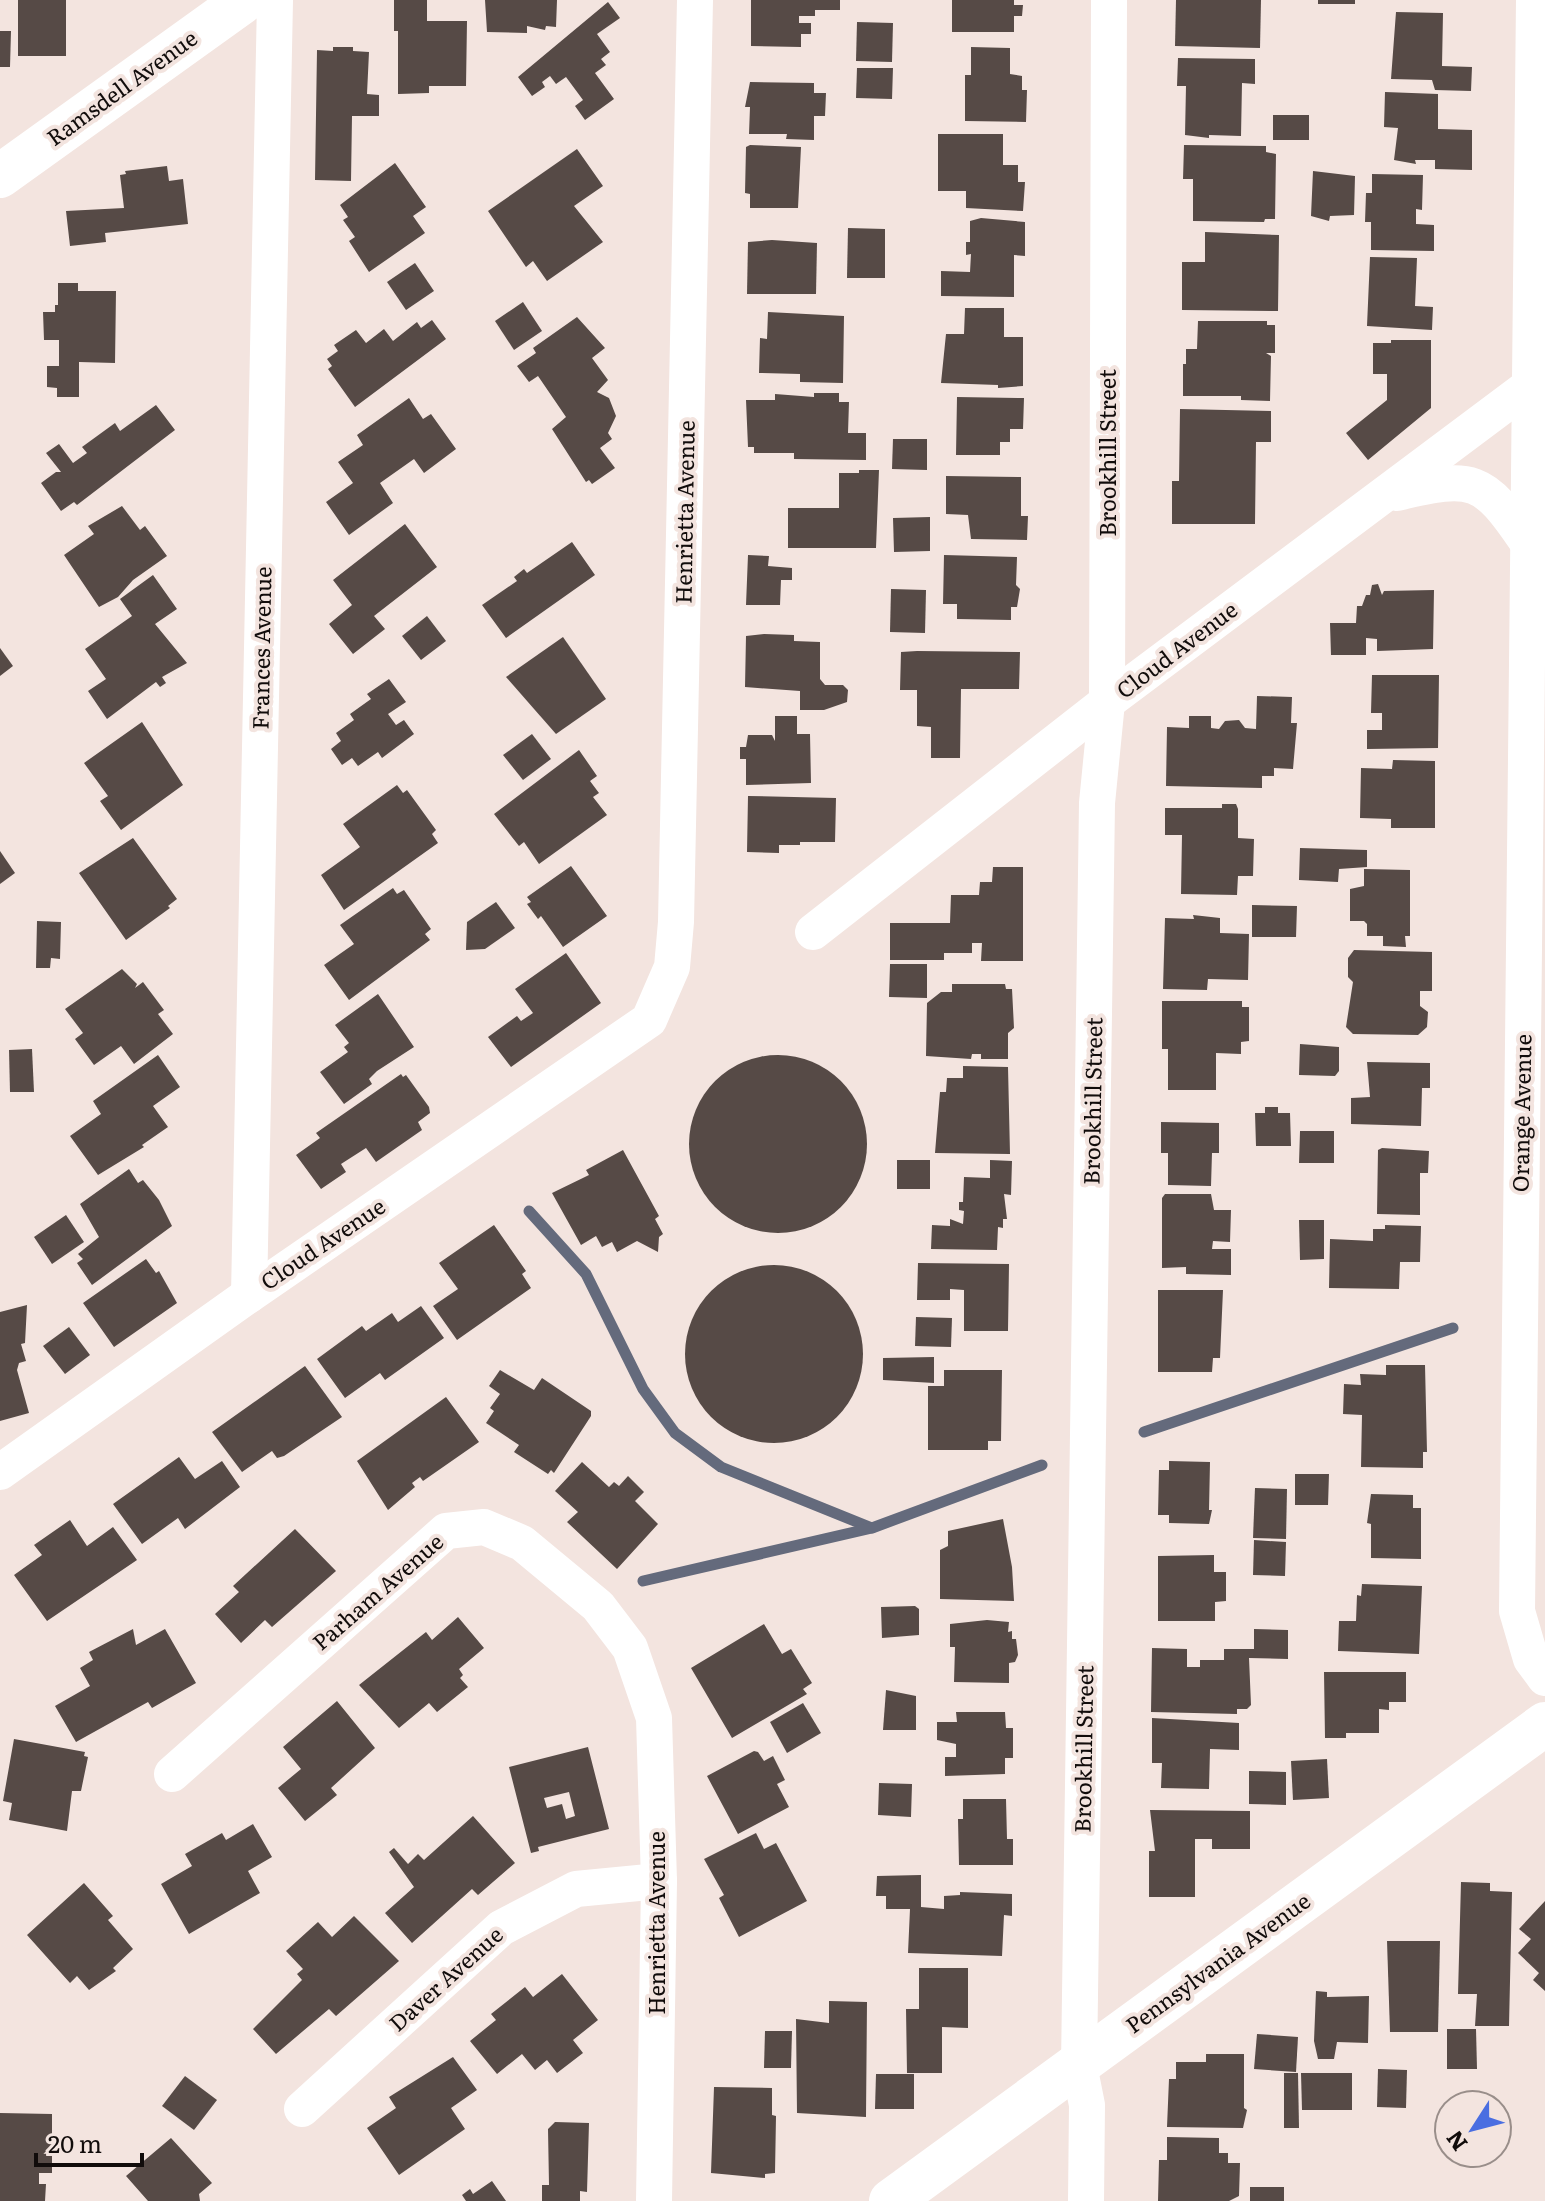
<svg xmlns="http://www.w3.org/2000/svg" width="1545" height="2201" font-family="Literata,serif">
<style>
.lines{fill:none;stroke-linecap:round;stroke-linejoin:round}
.stream{stroke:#646a7c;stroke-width:11}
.building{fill:#564a46;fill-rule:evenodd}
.street{stroke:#fff;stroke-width:36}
.secondary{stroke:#fff;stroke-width:44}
.labels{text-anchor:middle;stroke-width:8;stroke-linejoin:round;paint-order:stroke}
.street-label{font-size:22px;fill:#110c0b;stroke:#f3e4df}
</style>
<rect width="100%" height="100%" fill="#f3e4df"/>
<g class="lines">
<g class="stream">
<path d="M529 1211 586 1274 643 1389 675 1433 721 1467 872 1528"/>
<path d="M1144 1432 1453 1328"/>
<path d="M643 1581 872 1528 1042 1465"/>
</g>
</g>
<g class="building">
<rect x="18" y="0" width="48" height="56"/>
<path d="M394 0H427V21H467L466 86H429V93L398 94V31H394Z"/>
<path d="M485 0H557L556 27 546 26 545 30 527 26V33L487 32Z"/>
<path d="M751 0H840V10H815V16H799V23H811V34H801V47L751 46Z"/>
<path d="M952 0H1014V5H1023L1022 16H1014V32H952Z"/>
<path d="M1176 0H1261L1260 48 1175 46Z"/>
<rect x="1318" y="0" width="37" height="4"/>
<path d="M608 2 620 18 597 34 610 52 601 59 606 65 595 73 614 99 585 120 575 106 583 100 566 77 556 84 550 76 542 82 545 87 532 96 518 77Z"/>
<path d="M1396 12 1443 13 1442 66 1472 67 1471 91 1435 90 1432 80 1391 79Z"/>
<path d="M857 22 893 23 892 62 856 61Z"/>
<path d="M0 31H11L10 67H0Z"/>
<path d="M333 47H353V51L369 52 367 94 379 95V116H352L351 181 315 180 317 50 333 51Z"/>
<path d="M971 47 1010 48V74L1022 76V90H1027L1026 122 965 121V75H971Z"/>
<path d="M1178 58 1255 59V84L1242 83 1241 136 1209 135V138L1185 135 1186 86H1177Z"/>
<path d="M857 68H893L892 99 856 98Z"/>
<path d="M750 82 814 83V93H826L825 116H814V140L786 139 787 134H749L750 107H745Z"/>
<path d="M1385 92 1438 94V129L1472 130V170L1435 169V160H1415L1416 164 1394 160 1398 128 1384 127Z"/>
<rect x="1273" y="115" width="36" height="25"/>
<path d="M938 134H1003V165H1018V182H1025L1023 211 966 208V191H938Z"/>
<path d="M750 145 801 147 798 208H750V194L745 193 746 147Z"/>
<path d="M1184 145 1266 146V152L1276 154 1275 219H1265L1264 222 1193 221V179H1183Z"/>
<path d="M577 149 603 186 574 206 603 242 547 281 533 261 526 267 488 211Z"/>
<path d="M395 163 426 207 413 216 425 233 369 272 349 241 355 237 343 220 348 217 340 205Z"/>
<path d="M167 166 169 181 183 179 188 224 105 233 106 242 70 246 66 211 124 208 120 175 126 174 125 171Z"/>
<path d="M1313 171 1355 176 1354 215 1330 216 1329 221 1311 216Z"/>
<path d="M1372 174 1423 175 1422 210 1416 209V224L1434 225V251L1371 250V222H1365L1366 193H1372Z"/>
<path d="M981 218 1025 222V256L1014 255V297L941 296V271L970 272 971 254 966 255V242H970V221Z"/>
<path d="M848 228 885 229V278H847Z"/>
<path d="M1205 232 1279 235 1278 311 1182 310V262H1205Z"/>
<path d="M772 240 817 243 816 294H747L748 242Z"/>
<path d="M1370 257 1417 258 1415 306 1433 307 1432 330 1367 326Z"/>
<path d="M415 263 434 291 406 310 387 282Z"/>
<path d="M58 283H78V291H116L115 363 79 362V397H57V388L47 387V366H59V340H44L43 312H55V305H58Z"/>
<path d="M523 302 542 331 514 350 495 321Z"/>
<path d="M965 308H1004V337H1023V386L998 388V385L941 383 946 334H964Z"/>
<path d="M768 312 844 316 843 383 800 382V374L759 373 760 338 767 339Z"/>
<path d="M577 317 605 348 592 358 608 380 597 392 609 398 616 416 608 433 612 439 600 448 615 468 592 484 589 480 586 482 552 429 566 417 538 376 529 382 517 366 536 353 533 348Z"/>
<path d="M432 320 446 339 355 407 328 369 332 366 327 359 338 351 334 345 356 330 366 343 384 329 393 341 417 322 421 328Z"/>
<path d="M1198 321H1267V325H1275V353H1266L1271 356 1270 401 1241 400V396H1183V364H1186V349H1197Z"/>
<path d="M1391 340H1431V408L1368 460 1346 433 1387 400V374H1373V343H1391Z"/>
<path d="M814 393H839V402H849L848 433H866V460L794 459V453H754V447H748L746 400H775V394L814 397Z"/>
<path d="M957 397 1024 398 1023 429H1010V442H1000V455H956Z"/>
<path d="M409 398 423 419 431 414 456 449 424 473 414 459 380 483 393 503 349 535 326 502 353 483 338 462 363 445 357 435Z"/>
<path d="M156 405 175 430 77 505 74 502 61 511 41 483 56 472H61L46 453 59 444 73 463 87 453 82 447 115 423 120 431Z"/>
<path d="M1180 409 1271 411V442H1256L1255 524H1172V481H1179Z"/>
<path d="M893 439H927V470L892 469Z"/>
<path d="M859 470H879L876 548H788V508H839V473H859Z"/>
<path d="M946 476 1021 477V516H1028L1027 540 971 539 968 515 946 514Z"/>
<path d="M122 506 140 530 145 526 167 556 133 580 118 597 99 607 64 555 94 534 88 526Z"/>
<path d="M930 517V551L894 552 893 518Z"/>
<path d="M405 524 437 567 374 616 385 629 353 654 329 624 352 605 333 580Z"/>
<path d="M572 542 595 575 506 638 482 605 517 581 514 577 524 569 527 573Z"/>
<path d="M748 555 769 556 768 566 792 568V580H781L780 605H746Z"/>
<path d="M944 555 1017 557 1016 585 1020 589 1017 607H1011V620L957 619V604H943Z"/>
<path d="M153 575 177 609 155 624 187 663 162 677 166 683 160 687 156 682 107 719 88 691 106 679 85 649 132 616 120 599Z"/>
<path d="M1378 584 1382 595 1384 591 1434 590 1433 649 1377 651V639L1366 638V655H1331L1330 623H1356L1357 606H1362L1366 595H1370L1372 585Z"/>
<path d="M891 589 926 590 925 633 890 632Z"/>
<path d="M427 616 446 641 421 660 402 636Z"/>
<path d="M764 634 794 635V641L820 642V679L825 685H843L848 690 847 702 824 710H800V691L745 687 746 636Z"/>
<path d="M563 637 606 699 556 734 506 677Z"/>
<path d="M0 648 13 666 0 676Z"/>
<path d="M917 651 1020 652 1019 689H961L960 758H931V727L917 726V690H900L901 652Z"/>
<path d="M1372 675H1439L1438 748 1367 749V730H1382V713H1371Z"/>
<path d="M389 679 406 702 388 714 396 725 404 720 414 734 382 758 378 752 358 766 352 758 342 765 331 749 341 741 336 733 354 720 350 714 371 699 367 694Z"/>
<path d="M1257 696 1292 697 1291 723H1297L1293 769 1274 768V776H1262V788L1166 786 1167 727 1189 728V716H1211V728L1219 729 1225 721 1239 720 1245 728 1256 729Z"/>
<path d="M775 716H797V734H810L811 783 746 785V759H740V747H746L748 735H772L775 741Z"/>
<path d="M142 722 183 785 121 830 100 801 108 796 84 763Z"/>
<path d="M532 734 551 759 523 780 503 755Z"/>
<path d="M579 750 597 776 590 781 599 793 593 797 607 815 539 864 524 842 519 846 494 814Z"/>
<path d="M1393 760 1435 761V828H1391V819L1360 818 1361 768 1392 769Z"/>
<path d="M397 785 403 793 407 790 436 830 432 834 438 843 344 910 321 875 360 847 343 824Z"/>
<path d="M748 796 836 798 835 842H800V845H779V853L747 852Z"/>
<path d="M1222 804H1236L1238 809V838L1254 839 1253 876H1238L1237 895 1181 894 1182 835H1165V808H1222Z"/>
<path d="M133 838 177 899 168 906 170 908 126 940 79 873Z"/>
<path d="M1300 848 1367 850V867L1339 869 1338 882 1299 880Z"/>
<path d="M0 851 15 873 0 884Z"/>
<path d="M571 866 607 916 563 947 541 916 538 919 527 904 531 902 527 897Z"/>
<path d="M993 867H1023V961H981L982 943H972V953H944V960H890V923H950L951 895H979L980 882H992Z"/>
<path d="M1364 869 1410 870V936H1405L1406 947 1383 946V936H1367V924L1364 921H1350V889L1364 886Z"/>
<path d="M393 888 397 894 404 890 431 929 425 934 430 940 349 1000 324 965 354 944 340 925Z"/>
<path d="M496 902 515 928 485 949 466 950 467 922Z"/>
<path d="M1252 905 1297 906 1296 937H1252Z"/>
<path d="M1193 915 1220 918V933L1249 934 1248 980 1208 979 1207 990 1163 989 1165 918 1194 919Z"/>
<path d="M37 921 61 922 60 959 51 958 50 968H36Z"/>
<path d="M1354 950 1432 952V991H1420V1006L1428 1012 1427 1027 1418 1035 1353 1034 1346 1027 1353 982 1348 977V958Z"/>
<path d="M566 953 601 1003 511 1067 488 1037 517 1016 521 1021 533 1013 515 989Z"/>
<path d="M890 964H927V998L889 997Z"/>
<path d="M122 969 137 984 135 988 143 982 164 1010 158 1014 173 1034 134 1064 121 1046 94 1065 75 1039 83 1033 65 1009Z"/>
<path d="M952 984H1005L1006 989H1012L1014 1028 1008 1033V1059H981V1054H972L971 1059 926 1056 927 1003 941 992H952Z"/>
<path d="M378 994 414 1047 377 1071 369 1079 372 1084 344 1104 320 1072 348 1052 344 1047 349 1043 335 1025Z"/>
<path d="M1162 1001H1242V1007H1249V1041L1241 1042V1054L1216 1053V1090H1168V1049H1162Z"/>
<path d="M1300 1044 1339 1047V1071L1335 1076 1299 1075Z"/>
<path d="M32 1049 34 1092H10L9 1050Z"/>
<circle cx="778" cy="1144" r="89"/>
<path d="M158 1055 180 1087 153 1106 168 1127 142 1145 144 1147 98 1175 70 1136 101 1114 93 1101Z"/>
<path d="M1367 1062 1430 1063V1088H1422L1421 1126 1351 1124V1098L1370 1097Z"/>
<path d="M963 1066 1008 1067 1010 1154 935 1153 940 1092H946L947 1078H963Z"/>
<path d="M401 1074 403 1077 406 1075 429 1107 430 1113 418 1122 422 1130 376 1162 366 1148 341 1164 346 1172 321 1189 296 1155 320 1138 316 1133Z"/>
<path d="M1265 1107H1278V1113H1290L1291 1146H1256L1255 1113H1265Z"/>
<path d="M1161 1122 1219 1123V1153H1212L1211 1186 1168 1185V1153H1161Z"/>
<path d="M1300 1131H1334V1163H1299Z"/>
<path d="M1382 1148 1429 1151 1428 1173H1420V1215L1377 1214 1378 1150Z"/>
<path d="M623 1150 659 1216 655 1219 663 1234 659 1237 658 1252 637 1241 617 1252 612 1242 602 1247 596 1236 581 1245 552 1193 589 1175 586 1170Z"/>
<rect x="897" y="1160" width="33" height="29"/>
<path d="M990 1160 1012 1161 1011 1195 1004 1194 1007 1219H1003V1228L998 1227 997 1250 931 1249 932 1225 950 1226V1219L963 1224 964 1211 959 1210V1202H963L964 1177 990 1178Z"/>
<path d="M129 1169 138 1183 143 1180 159 1200 172 1226 92 1285 77 1263 83 1259 78 1254 99 1237 80 1204Z"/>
<path d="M1165 1194H1211L1214 1210H1231L1230 1242 1213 1241 1212 1249H1231V1275L1186 1274V1267L1162 1268V1198Z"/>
<path d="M66 1215 84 1242 52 1264 34 1237Z"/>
<path d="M1299 1220H1324V1259L1300 1260Z"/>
<path d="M494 1225 526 1271 522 1274 531 1288 457 1340 433 1306 458 1289 439 1263Z"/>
<path d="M1385 1225 1421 1226 1420 1262H1400L1399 1289 1329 1288 1330 1239 1373 1241V1229H1385Z"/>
<path d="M146 1259 156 1273 159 1271 177 1303 114 1347 83 1303Z"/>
<path d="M918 1263 1009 1264 1008 1331H964V1290L950 1289V1300H917Z"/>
<circle cx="774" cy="1354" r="89"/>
<path d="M1158 1290H1223L1220 1358H1213L1212 1372H1158Z"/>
<path d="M27 1305 25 1343 21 1344 26 1361 19 1363 17 1370 29 1413 0 1421V1312Z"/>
<path d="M421 1306 444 1338 385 1380 380 1373 345 1398 317 1359 362 1326 366 1331 392 1313 398 1322Z"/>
<path d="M916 1317 952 1318 951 1347 915 1346Z"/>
<path d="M69 1327 90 1355 65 1374 43 1346Z"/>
<path d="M934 1357V1383L883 1380V1358Z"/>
<path d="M1386 1365H1425L1427 1452H1423V1468L1361 1467 1362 1415 1343 1414 1344 1384 1361 1385 1360 1374 1386 1375Z"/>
<path d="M305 1366 342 1417 284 1456 277 1458 272 1451 242 1472 212 1432Z"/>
<path d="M500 1370 534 1390 542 1378 591 1411V1416L554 1473 551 1470 548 1474 514 1452 519 1445 486 1423 494 1411 490 1408 500 1394 489 1386Z"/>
<path d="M944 1370H1002L1001 1441H988V1450H928V1386H944Z"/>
<path d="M446 1397 479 1442 423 1481 420 1477 412 1483 415 1487 388 1510 357 1461Z"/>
<path d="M179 1457 195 1479 222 1461 240 1487 185 1529 178 1518 142 1544 113 1504Z"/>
<path d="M1169 1461 1210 1462 1209 1510H1212L1209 1524 1169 1523V1515H1158L1159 1470H1169Z"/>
<path d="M582 1462 609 1487 614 1482 619 1486 628 1476 644 1492 635 1501 658 1524 617 1569 567 1522 578 1512 555 1491Z"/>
<path d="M1295 1474H1329L1328 1505H1295Z"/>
<path d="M1255 1488 1287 1489 1286 1539 1253 1538Z"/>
<path d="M1371 1494 1413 1495V1508H1421V1559L1371 1558V1524L1367 1523Z"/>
<path d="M1003 1519 1012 1567 1014 1601 940 1599V1550L948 1546V1531Z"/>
<path d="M70 1520 87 1546 113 1527 137 1560 47 1621 14 1575 42 1555 34 1545Z"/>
<path d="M295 1529 336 1571 272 1627 265 1620 241 1643 215 1614 239 1592 233 1586Z"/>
<path d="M1254 1540 1286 1542 1285 1576 1253 1575Z"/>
<path d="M1214 1555V1572H1226V1601L1215 1602V1621H1158V1556Z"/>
<path d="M1362 1584 1422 1586 1419 1654 1338 1651 1339 1621H1356L1357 1595 1361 1596Z"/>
<path d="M915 1606 919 1609V1635L882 1638 881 1607Z"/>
<path d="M458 1617 484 1648 459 1669 463 1675 460 1678 468 1687 437 1712 429 1703 399 1728 359 1685 426 1632 432 1640Z"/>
<path d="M987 1620 1009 1622 1008 1632 1012 1631V1639H1016L1018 1655 1015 1662 1009 1663V1683L954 1682 955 1647H950V1624Z"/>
<path d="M764 1624 782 1654 791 1649 812 1683 803 1689 807 1694 732 1738 691 1668Z"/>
<path d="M133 1629 136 1645 165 1629 196 1683 152 1708 148 1702 76 1742 55 1706 90 1686 80 1668 93 1660 89 1652Z"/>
<path d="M1254 1629 1288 1630V1659L1249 1658 1251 1705 1247 1709H1237V1714L1151 1712 1152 1648 1187 1649V1667H1200V1660H1224V1649H1254Z"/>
<path d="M1324 1672H1406V1702H1389V1710L1379 1709V1733H1346V1738H1325Z"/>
<path d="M886 1690 916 1696V1730H883Z"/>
<path d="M337 1701 375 1748 331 1788 337 1795 305 1821 278 1788 301 1769 283 1747Z"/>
<path d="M803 1703 821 1733 787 1753 770 1722Z"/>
<path d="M956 1712H1005L1006 1728H1013V1758H1005V1774L945 1776V1757H956V1744L937 1740V1722H957Z"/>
<path d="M1152 1718 1239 1723V1750L1210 1749 1209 1789 1161 1788 1162 1763H1152Z"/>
<path d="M14 1739 85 1752 84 1756 88 1757 81 1791H72L67 1831 9 1820 12 1803 3 1801Z"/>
<path d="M588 1747 609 1829 538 1847 539 1851 531 1853 509 1767ZM569 1792 575 1816 566 1819 562 1804 547 1808 544 1798Z"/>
<path d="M754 1751 758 1752 764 1761 773 1756 785 1780 777 1784 789 1807 738 1834 707 1776Z"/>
<path d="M1327 1759 1329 1798 1293 1800 1291 1761Z"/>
<path d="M1249 1771 1286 1772V1805L1249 1804Z"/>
<path d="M879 1783 912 1784 911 1817 878 1815Z"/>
<path d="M963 1799H1006L1007 1839H1013V1865H959L958 1819H963Z"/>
<path d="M1150 1810 1250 1811V1849H1212V1839H1195V1897H1149V1851H1155Z"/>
<path d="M473 1816 515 1863 478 1895 472 1889 412 1943 385 1913 414 1887 389 1852 394 1848 408 1864 418 1854 424 1860Z"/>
<path d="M253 1824 272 1857 248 1871 260 1893 189 1934 161 1884 192 1866 185 1854 222 1833 226 1840Z"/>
<path d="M756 1833 764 1849 776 1843 807 1901 739 1937 719 1898 724 1895 704 1859Z"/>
<path d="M921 1875V1907L944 1909V1896L960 1895V1892L1012 1894V1916L1004 1915 1002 1956 908 1953 910 1909H886V1896H876L877 1876Z"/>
<path d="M1461 1882 1490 1883V1891L1512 1892 1509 2026H1475L1477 1994H1458Z"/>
<path d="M84 1883 113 1916 108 1920 133 1949 113 1968 116 1971 89 1990 77 1976 70 1983 27 1935Z"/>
<path d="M1545 1901V1991L1533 1980 1539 1973 1518 1953 1531 1939 1519 1929Z"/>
<path d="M354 1916 399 1961 336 2016 329 2009 276 2054 253 2029 302 1980 297 1974 303 1969 286 1951 318 1922 332 1937Z"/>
<path d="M1387 1941H1440L1438 2032H1390Z"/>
<path d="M919 1968H968V2028L942 2027V2073H907L906 2009H919Z"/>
<path d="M562 1974 598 2020 573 2040 583 2053 557 2073 547 2060 535 2070 522 2054 497 2074 470 2041 496 2020 491 2014 525 1987 533 1997Z"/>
<path d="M1316 1991 1327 1992V1997L1369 1996 1368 2043 1337 2042 1334 2059H1318L1314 2041Z"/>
<path d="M829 2001 867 2002 866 2117 797 2113 796 2019 829 2023Z"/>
<path d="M1447 2029H1476L1477 2069H1447Z"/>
<path d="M765 2031H792L791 2068H764Z"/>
<path d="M1257 2034 1298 2037 1296 2072 1254 2069Z"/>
<path d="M1206 2054H1244V2108L1247 2110 1243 2128 1167 2127 1169 2079H1176V2062H1206Z"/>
<path d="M453 2057 477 2090 451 2108 465 2129 399 2175 367 2128 396 2108 389 2097Z"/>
<path d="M1378 2069 1407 2070 1406 2108 1377 2107Z"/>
<path d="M1284 2073H1298L1299 2128H1284Z"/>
<path d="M1301 2073H1352V2110H1302Z"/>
<path d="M876 2074H914V2109H875Z"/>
<path d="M185 2076 217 2100 194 2130 162 2106Z"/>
<path d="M714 2087 772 2088V2115L776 2116 775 2173 765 2174V2178L711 2173Z"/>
<path d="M0 2113 52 2114V2173H39V2184H46L45 2201H0Z"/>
<path d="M555 2122 589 2123 587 2192 580 2191V2201H542V2185H549L548 2129Z"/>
<path d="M1167 2137 1219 2138V2153H1228V2163H1240L1239 2196 1229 2201H1158L1159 2160H1167Z"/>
<path d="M171 2138 212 2183 199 2194 200 2201H148L126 2176Z"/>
<path d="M492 2181 506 2201H466L462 2195 470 2189 473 2194Z"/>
<rect x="1250" y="2187" width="34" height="14"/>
</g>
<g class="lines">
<g class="street">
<path d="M1534 0 1517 1611 1531 1659 1545 1678"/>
<path d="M1397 493C1473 475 1483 477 1527 542"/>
<path d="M813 932 1107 702 1544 375"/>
<path d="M249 1295 275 0"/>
<path d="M0 1472 249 1295 649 1020 672 967 676 922 695 0"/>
<path d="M172 1774 446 1531 484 1527 522 1543 598 1606 630 1648 654 1718 659 1881 654 2201"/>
<path d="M302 2109 501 1928 576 1889 659 1881"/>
<path d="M1086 2201 1087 2105 1079 2065 1097 803 1107 702 1109 0"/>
</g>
<g class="secondary">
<path d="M0 176 245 0"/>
<path d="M891 2201 1545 1724"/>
</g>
</g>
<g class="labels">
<g class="street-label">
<text transform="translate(122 88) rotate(-36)" y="8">Ramsdell Avenue</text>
<text transform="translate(1108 453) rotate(-90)" y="8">Brookhill Street</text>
<text transform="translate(685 512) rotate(-89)" y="8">Henrietta Avenue</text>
<text transform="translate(262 648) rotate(-89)" y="8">Frances Avenue</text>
<text transform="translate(1177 650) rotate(-37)" y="8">Cloud Avenue</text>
<text transform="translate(1093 1101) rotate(-89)" y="8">Brookhill Street</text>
<text transform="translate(1522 1113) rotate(-89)" y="8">Orange Avenue</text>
<text transform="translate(323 1244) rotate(-34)" y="8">Cloud Avenue</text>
<text transform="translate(378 1592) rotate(-41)" y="8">Parham Avenue</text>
<text transform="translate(1084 1749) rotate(-89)" y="8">Brookhill Street</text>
<text transform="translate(657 1923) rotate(-90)" y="8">Henrietta Avenue</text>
<text transform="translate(1218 1963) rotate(-36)" y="8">Pennsylvania Avenue</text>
<text transform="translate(446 1979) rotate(-42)" y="8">Daver Avenue</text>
</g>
</g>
<g transform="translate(1473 2129) rotate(234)"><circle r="38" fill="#f3e4df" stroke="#998e8a" stroke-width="2"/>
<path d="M0-6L14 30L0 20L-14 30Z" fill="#4a6ee1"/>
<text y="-12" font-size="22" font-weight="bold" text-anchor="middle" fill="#110c0b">N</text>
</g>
<path d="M36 2153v12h106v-12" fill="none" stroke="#110c0b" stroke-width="4"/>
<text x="48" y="2153" font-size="24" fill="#110c0b" stroke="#f3e4df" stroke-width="6" paint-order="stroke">20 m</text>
</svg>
